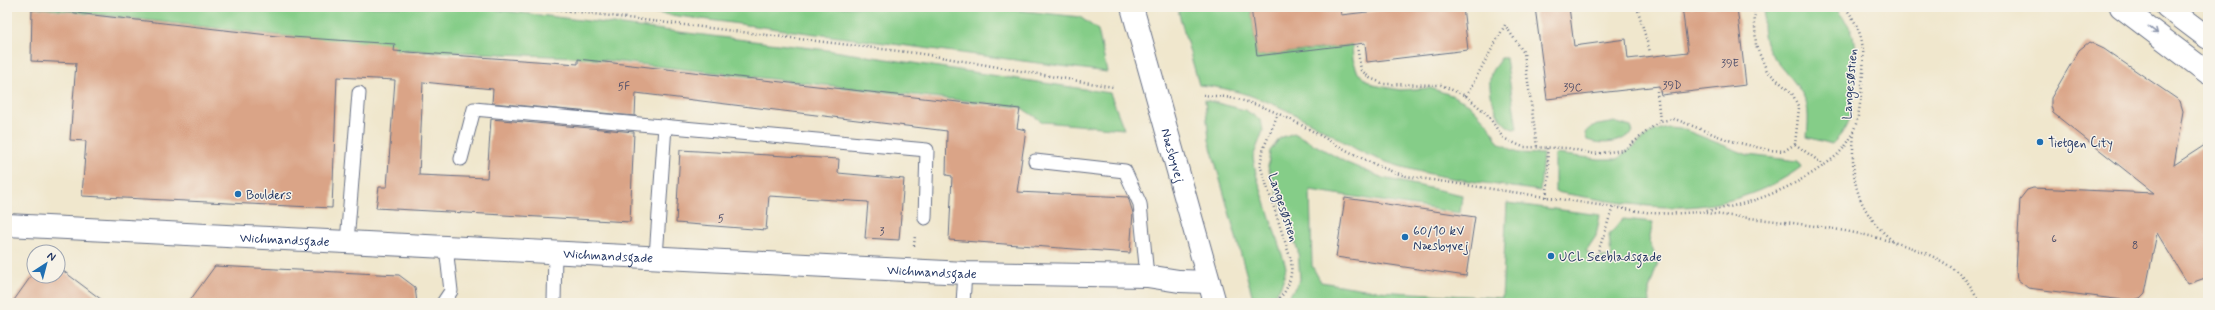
<svg xmlns="http://www.w3.org/2000/svg" width="2215" height="310" font-family="Mynerve,sans-serif">
<style>
.green{fill:#85cd88;stroke:#507e73}
.building{fill:#daa487}
.lines{fill:none;stroke-linecap:round;stroke-linejoin:round}
.service-casing{stroke:#666f85;stroke-width:15}
.minor-casing{stroke:#666f85;stroke-width:24}
.tertiary-casing{stroke:#666f85;stroke-width:24}
.secondary-casing{stroke:#666f85;stroke-width:24}
.path{stroke:#666f85;stroke-width:2.5;stroke-dasharray:1 3;stroke-linecap:butt}
.service{stroke:#fff;stroke-width:13}
.minor{stroke:#fff;stroke-width:22}
.tertiary{stroke:#fff;stroke-width:22}
.secondary{stroke:#fff;stroke-width:22}
.oneway{stroke:#8d97ae}
.poi-dot{fill:#1f6fb2;stroke:#f7f3e8;stroke-width:1.5}
.labels{text-anchor:middle;stroke-width:3;stroke-linejoin:round;paint-order:stroke}
.number-label{font-size:11px;fill:#4b4c68}
.street-label{font-size:13px;fill:#1b2f5e;stroke:#f7f3e8}
.poi-label{font-size:13px;fill:#1b2f5e;stroke:#f7f3e8;text-anchor:start}
</style>
<rect width="100%" height="100%" fill="#f7f3e8"/>
<filter id="ink" filterUnits="userSpaceOnUse"><feTurbulence type="fractalNoise" baseFrequency=".025" numOctaves="2"/><feDisplacementMap in="SourceGraphic" scale="8" xChannelSelector="R" yChannelSelector="G"/><feConvolveMatrix kernelMatrix="1 2 1 2 8 2 1 2 1" color-interpolation-filters="sRGB"/></filter>
<filter id="wash" filterUnits="userSpaceOnUse"><feTurbulence type="fractalNoise" baseFrequency=".012" numOctaves="4" result="noise"/><feDisplacementMap in="SourceGraphic" scale="16" xChannelSelector="R" yChannelSelector="G"/><feGaussianBlur stdDeviation="0.9" result="paint"/><feColorMatrix in="noise" values="0 0 0 0 0 0 0 0 0 0 0 0 0 0 0 0 0 1.4 0 .05"/><feComposite in="paint" operator="in"/></filter>
<g filter="url(#wash)">
<rect width="100%" height="100%" fill="#f0e7cd"/>
<g class="green">
<path d="M32 7H473L827 50 1110 93 1124 129 1043 122 1020 107 576 57 405 50Z"/>
<path d="M609 7H988L1080 17 1098 30 1107 72Z"/>
<path d="M1177 7H1251L1257 56 1352 45 1353 59 1358 73 1373 85 1400 90 1430 88 1451 95 1469 104 1489 125 1498 142 1518 153 1543 154 1540 191C1483 182 1422 178 1368 155 1352 148 1339 138 1324 130 1284 107 1245 89 1199 85Z"/>
<path d="M1765 7H1834C1840 13 1847 22 1851 30 1859 48 1855 106 1847 124 1844 132 1838 138 1832 144L1807 137C1808 125 1810 109 1804 97 1785 62 1755 55 1765 7Z"/>
<path d="M1501 58H1506L1517 128 1514 129C1497 126 1486 89 1491 74 1492 69 1498 63 1501 58Z"/>
<path d="M1205 100 1245 110 1261 120 1263 131 1253 157 1256 174 1286 267C1283 285 1276 306 1253 298L1209 140Z"/>
<path d="M1614 122 1631 127 1633 132C1619 144 1604 145 1587 140L1585 133C1593 122 1603 126 1614 122Z"/>
<path d="M1667 127 1680 128 1748 155 1798 161 1801 167C1768 192 1720 207 1679 207 1638 208 1595 198 1555 192V154L1599 159H1618L1652 132Z"/>
<path d="M1294 133 1347 163 1383 178 1462 195 1460 213 1310 190 1312 266 1321 282 1377 291 1502 298 1507 203 1600 215 1596 236 1586 251 1596 258 1611 256 1609 235 1623 219 1653 222 1649 241 1658 262 1649 290 1650 303H1282L1288 298 1300 280 1298 251 1268 167 1270 151 1280 138Z"/>
</g>
<g id="blocks">
<g class="building">
<path d="M1251 7H1340L1341 15 1410 7H1463L1468 50 1367 62 1365 43 1257 56Z"/>
<path d="M1535 7H1569L1574 46 1626 39 1628 59 1688 52 1682 7H1737L1746 85 1661 95 1659 86 1547 99Z"/>
<path d="M32 8 277 36 395 44 394 51 578 64V59L1020 109 1017 128 1026 130 1017 192 1128 197 1133 213 1130 253 949 240 952 176 946 175 947 131 636 93 635 116 492 103 493 89 423 82 419 175 487 178 491 119 634 132 630 222 376 208 379 187H387L395 80 337 77 332 208 82 196 86 141 70 140 76 63 31 61Z"/>
<path d="M2089 42 2104 49 2180 101 2183 111 2174 165 2208 143V277L2188 284 2157 233 2145 293 2140 298 2131 301 2028 288 2017 279 2016 271 2020 199 2027 190 2033 188 2154 193 2053 113 2051 106V98L2079 50Z"/>
<path d="M680 150 839 159 838 173 904 179 899 240 865 238 868 202 769 196 766 230 676 223Z"/>
<path d="M1345 198 1475 217 1466 276 1336 257Z"/>
<path d="M215 266 399 275 415 287 417 303H188Z"/>
<path d="M58 267 106 303H12L34 272V276H58Z"/>
</g>
</g>
</g>
<g filter="url(#ink)">
<use href="#blocks" fill-opacity="0" stroke="#666f85" stroke-width="1"/>
<g class="lines">
<g class="service-casing">
<g id="service">
<path d="M461 159 474 109 927 150 925 218"/>
<path d="M1035 161 1125 171 1140 204 1147 276"/>
<path d="M347 242 359 93"/>
<path d="M656 257 665 126"/>
<path d="M443 303 451 291 446 247"/>
<path d="M554 303 555 252"/>
<path d="M963 303 965 273"/>
</g>
</g>
<g class="minor-casing">
<g id="minor">
<path id="s1" d="M7 225 965 273 1147 276 1179 281 1209 282"/>
</g>
</g>
<g class="tertiary-casing">
<g id="tertiary">
<path id="s2" d="M1132 7 1215 303"/>
</g>
</g>
<g class="secondary-casing">
<g id="secondary">
<path d="M2121 7 2208 73"/>
<path d="M2167 7 2208 38"/>
</g>
</g>
<g class="path">
<path d="M537 7 923 54 1113 87"/>
<path d="M1347 7V11"/>
<path d="M1637 7 1650 52"/>
<path d="M1357 46 1361 70 1370 78 1384 84 1441 85 1466 96 1487 114 1503 138 1523 147 1568 148 1594 154 1624 150 1660 121 1675 119 1728 140 1768 150 1784 151 1795 144 1799 108 1792 93 1767 71 1756 46 1754 7"/>
<path d="M1657 91 1660 121"/>
<path d="M1203 95C1212 96 1222 96 1231 98 1294 110 1344 158 1406 176L1652 213C1710 216 1765 203 1814 172 1826 164 1840 155 1848 142 1859 124 1860 105 1862 84 1865 53 1865 33 1845 7"/>
<path d="M1466 96 1505 25 1524 53 1537 147"/>
<path d="M1854 132C1850 181 1856 210 1895 243"/>
<path d="M1795 144 1824 165"/>
<path d="M1546 197 1549 177 1547 147"/>
<path d="M1706 213C1773 222 1915 229 1963 277 1970 284 1976 295 1980 303"/>
<path d="M914 246 915 235"/>
<path d="M1596 258 1613 207"/>
<path d="M1273 303C1288 294 1293 276 1291 260L1260 165 1264 147 1278 114"/>
</g>
<use href="#service" class="service"/>
<use href="#minor" class="minor"/>
<use href="#tertiary" class="tertiary"/>
<use href="#secondary" class="secondary"/>
</g>
<defs><path id="oneway-shaft" d="M-6 0H5M1.5-3L5.5 0L1.5 3" fill="none" stroke-width="1.6" stroke-linecap="round" stroke-linejoin="round"/></defs>
<use class="oneway" href="#oneway-shaft" transform="translate(2153 30) rotate(38)"/>
</g>
<g class="poi-dot">
<circle cx="2040" cy="142" r="4"/>
<circle cx="238" cy="194" r="4"/>
<circle cx="1405" cy="237" r="4"/>
<circle cx="1551" cy="256" r="4"/>
</g>
<g class="labels">
<g class="number-label">
<text x="1730" y="67">39E</text>
<text x="1672" y="89">39D</text>
<text x="624" y="90">5F</text>
<text x="1573" y="91">39C</text>
<text x="721" y="222">5</text>
<text x="882" y="235">3</text>
<text x="2054" y="242">6</text>
<text x="2135" y="249">8</text>
</g>
<g class="street-label">
<text transform="translate(1849 84) rotate(-85)" y="5">Langesøstien</text>
<text dy="5" stroke="none"><textPath href="#s2" startOffset="154">Næsbyvej</textPath></text>
<text transform="translate(1284 207) rotate(72)" y="5">Langesøstien</text>
<text dy="5" stroke="none"><textPath href="#s1" startOffset="278">Wichmandsgade</textPath></text>
<text dy="5" stroke="none"><textPath href="#s1" startOffset="602">Wichmandsgade</textPath></text>
<text dy="5" stroke="none"><textPath href="#s1" startOffset="926">Wichmandsgade</textPath></text>
</g>
<g class="poi-label">
<text x="2048" y="147">Tietgen City</text>
<text x="246" y="199">Boulders</text>
<text x="1413" y="235">60/10 kV<tspan x="1413" dy="15">Næsbyvej</tspan></text>
<text x="1559" y="261">UCL Seebladsgade</text>
</g>
</g>
<rect width="2215" height="310" fill="none" stroke="#f7f3e8" stroke-width="24"/>
<g transform="translate(46 264) rotate(36)"><circle r="19" fill="#f7f3e8" stroke="#9fa5b1"/>
<path d="M0-3L7 15L0 10L-7 15Z" fill="#1f6fb2"/>
<text y="-6" font-size="11" font-weight="bold" text-anchor="middle" fill="#1b2f5e">N</text>
</g>
</svg>
